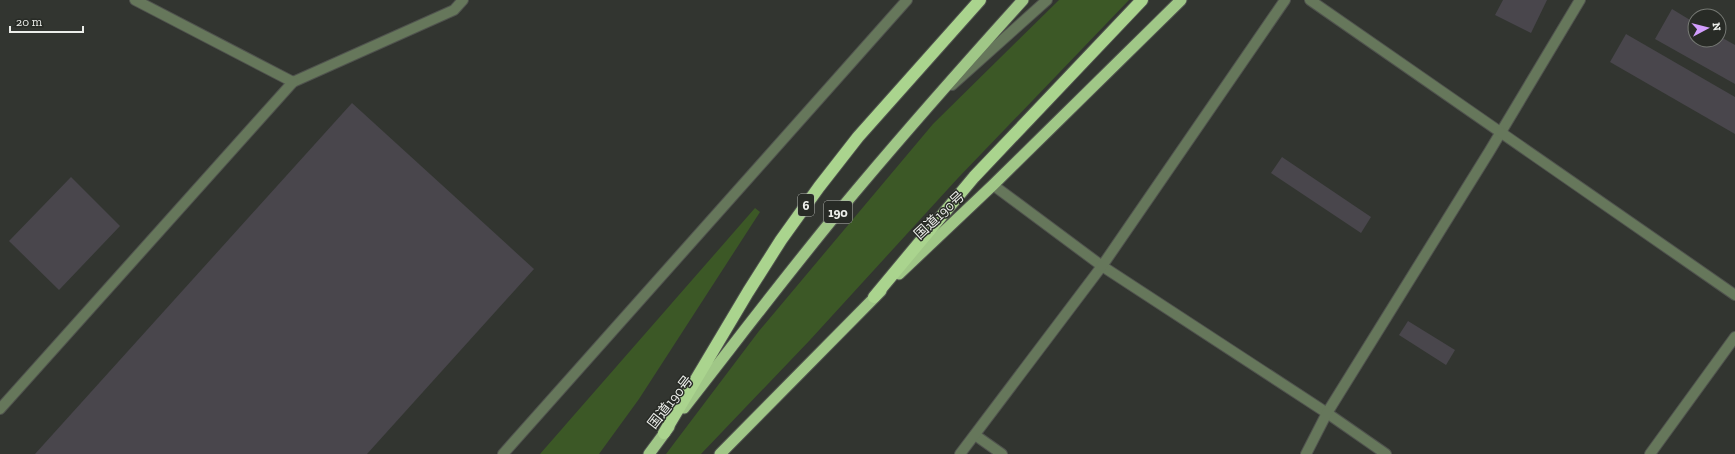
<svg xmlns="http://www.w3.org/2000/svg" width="1735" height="454" font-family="'Zilla Slab','Noto Sans JP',serif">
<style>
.green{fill:#3c5826}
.building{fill:#49464c}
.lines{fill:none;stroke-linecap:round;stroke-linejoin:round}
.service-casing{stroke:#50534e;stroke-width:12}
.minor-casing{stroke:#50534e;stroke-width:12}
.tertiary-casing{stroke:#50534e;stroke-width:12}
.trunk-casing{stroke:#50534e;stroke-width:13}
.motorway-casing{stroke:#50534e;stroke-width:14}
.service{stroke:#66775b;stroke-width:10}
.minor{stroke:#66775b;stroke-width:10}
.tertiary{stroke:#66775b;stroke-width:10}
.trunk{stroke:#a0c787;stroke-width:11}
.motorway{stroke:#aad48e;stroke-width:12}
.labels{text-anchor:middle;stroke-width:3;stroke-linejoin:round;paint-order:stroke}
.shield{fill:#282b26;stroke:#b1b4af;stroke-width:1}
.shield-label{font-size:13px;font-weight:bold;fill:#eceeea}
.street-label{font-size:14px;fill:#eceeea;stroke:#282b26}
</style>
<rect width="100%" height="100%" fill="#323530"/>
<g class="green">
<path d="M1059 0H1129L958 178 810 340 701 454H666L759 331 933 124Z"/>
<path d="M755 208 760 212 639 399 599 454H540Z"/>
</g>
<g class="building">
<path d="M1503 0H1547L1531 33 1495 15Z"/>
<path d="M1672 9 1695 23V40H1719V36L1735 45V84L1655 39Z"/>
<path d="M1626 34 1735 97V134L1610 62Z"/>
<path d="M352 103 534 269 367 454H35Z"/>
<path d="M1282 157 1371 217 1361 233 1271 173Z"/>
<path d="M71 177 120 226 59 290 9 241Z"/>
<path d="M1408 321 1455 350 1446 365 1399 335Z"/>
</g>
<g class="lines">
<g class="service-casing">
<g id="service">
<path d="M293 82 454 10 463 0"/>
<path d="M0 409 293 82 135 0"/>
<path d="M503 454 907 0"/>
</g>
</g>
<g class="minor-casing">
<g id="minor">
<path d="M993 185 1102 266 1327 413 1386 454"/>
<path d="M975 435 1002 454"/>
<path d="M960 454 1102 266 1285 0"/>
<path d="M1306 454 1327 413 1489 152 1580 0"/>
</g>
</g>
<g class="tertiary-casing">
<g id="tertiary">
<path d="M1310 0 1735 295"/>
<path d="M952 85 1047 0"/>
<path d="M1650 454 1735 337"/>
</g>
</g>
<g class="trunk-casing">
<g id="trunk">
<path d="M899 274 993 185 1181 0"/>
<path d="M684 408C742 334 799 258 860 186 913 123 968 61 1023 0"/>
<path d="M649 454 669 427"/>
<path d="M720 454 881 291"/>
</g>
</g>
<g class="motorway-casing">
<g id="motorway">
<path d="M874 297 974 177 1142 0"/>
<path d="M664 433 748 292 781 240 819 187 858 137 980 0"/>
</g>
</g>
<use href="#service" class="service"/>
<use href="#minor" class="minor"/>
<use href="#tertiary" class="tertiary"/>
<use href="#trunk" class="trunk"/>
<use href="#motorway" class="motorway"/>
</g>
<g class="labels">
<g class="shield">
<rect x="798" y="194" width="16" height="22" rx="3"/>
<rect x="824" y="201" width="28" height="22" rx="3"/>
</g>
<g class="shield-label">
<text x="806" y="210">6</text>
<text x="838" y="217">190</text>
</g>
<g class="street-label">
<text transform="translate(939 215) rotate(-43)" y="5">国道190号</text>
<text transform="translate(670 402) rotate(-52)" y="5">国道190号</text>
</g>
</g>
<g transform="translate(1707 28) rotate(83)"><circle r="19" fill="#282b26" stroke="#767974"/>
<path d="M0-3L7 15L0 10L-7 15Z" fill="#d29dfd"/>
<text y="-6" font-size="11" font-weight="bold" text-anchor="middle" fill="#eceeea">N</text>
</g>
<path d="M10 26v6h73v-6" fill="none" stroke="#eceeea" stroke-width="2"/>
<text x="16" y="26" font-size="12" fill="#eceeea" stroke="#282b26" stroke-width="3" paint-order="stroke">20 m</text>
</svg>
